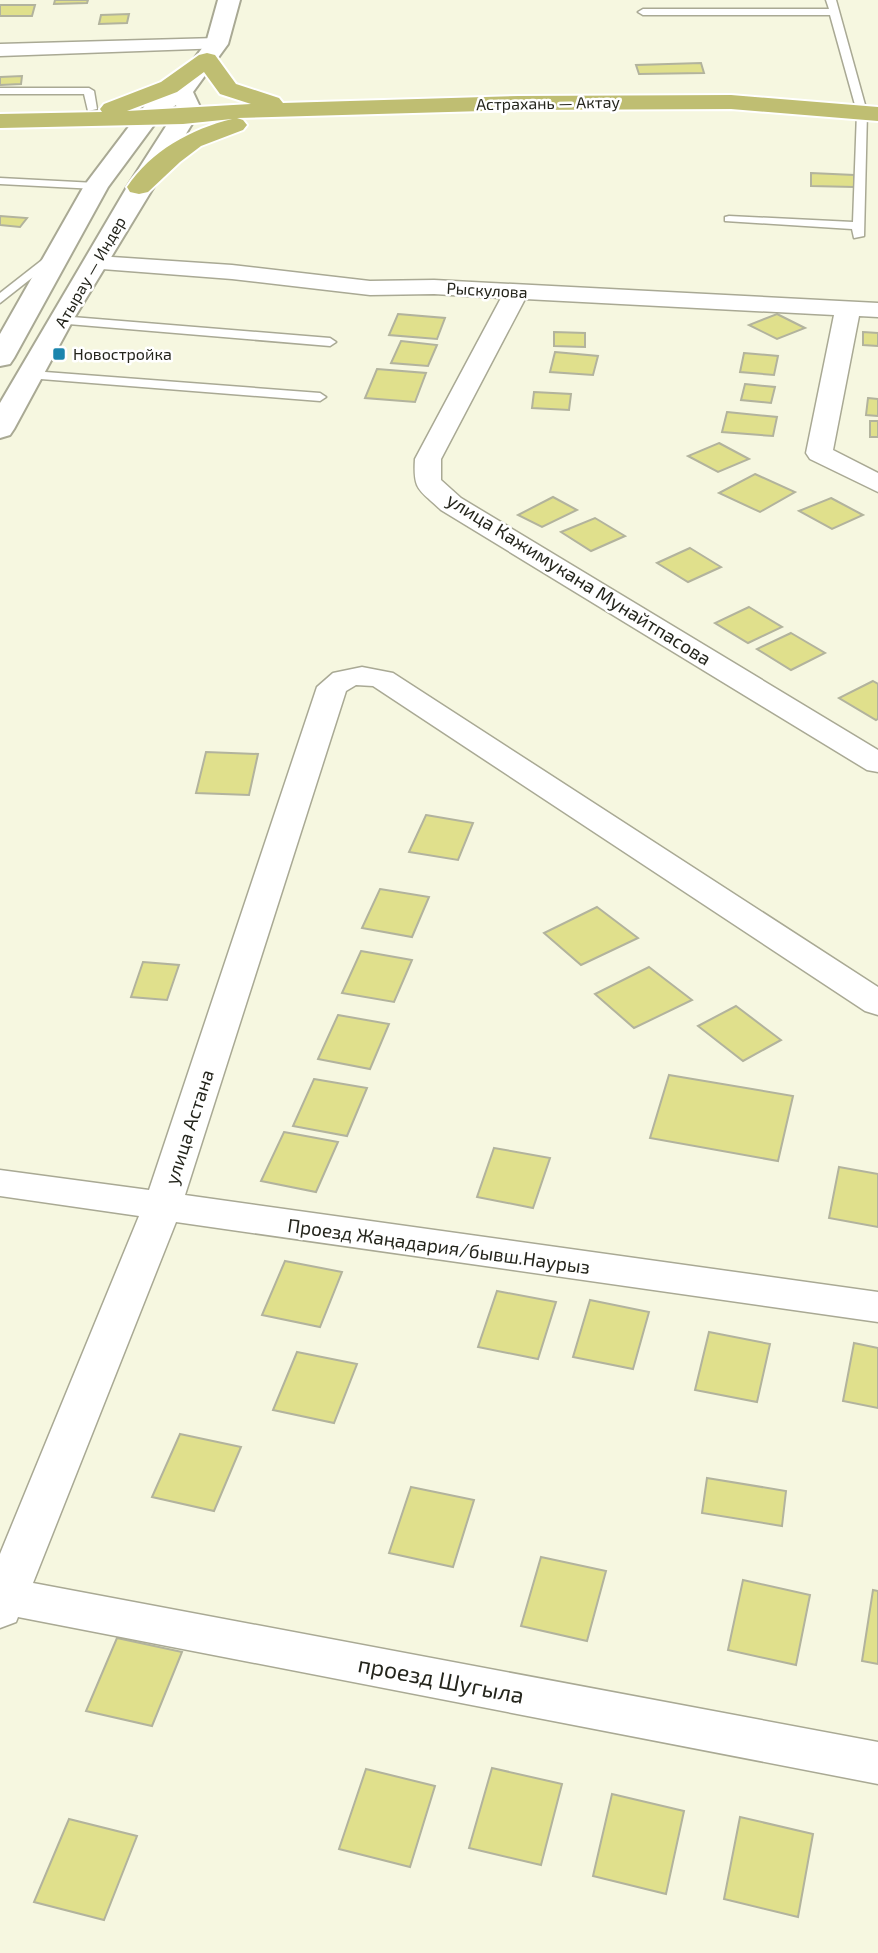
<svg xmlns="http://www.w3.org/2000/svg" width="878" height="1953" font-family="'Exo 2',sans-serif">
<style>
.building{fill:#e0e08c;stroke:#b2b39d;stroke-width:2}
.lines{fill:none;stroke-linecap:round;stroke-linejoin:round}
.service-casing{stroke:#a9a994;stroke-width:3}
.minor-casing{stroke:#a9a994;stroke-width:3}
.secondary-casing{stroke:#a9a994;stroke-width:4}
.trunk-casing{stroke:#fff;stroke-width:4}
.service{fill:#fff;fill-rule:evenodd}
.minor{fill:#fff;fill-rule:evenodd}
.secondary{fill:#fff;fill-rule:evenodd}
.trunk{fill:#bfbe72;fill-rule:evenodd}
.poi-dot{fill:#1b85ad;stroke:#fff;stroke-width:2.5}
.labels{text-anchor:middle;stroke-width:5;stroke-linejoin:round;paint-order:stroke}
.far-street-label{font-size:16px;fill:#24251c;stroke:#fff}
.far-poi-label{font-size:16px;fill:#24251c;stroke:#fff;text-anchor:start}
.street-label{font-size:19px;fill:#24251c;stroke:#fff}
.near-street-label{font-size:23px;fill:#24251c;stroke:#fff}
</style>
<rect width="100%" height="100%" fill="#f6f7e0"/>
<g class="building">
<path d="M55 0H88L87 3 54 4Z"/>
<path d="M0 5H35L32 16H0Z"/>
<path d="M129 14 127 23 99 24 101 15Z"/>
<path d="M701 63 704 73 639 74 636 65Z"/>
<path d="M22 76 21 84 0 85V77Z"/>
<path d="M811 173 854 175V187L811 186Z"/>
<path d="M0 216 27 218 20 227 0 225Z"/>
<path d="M398 314 445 318 437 339 389 335Z"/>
<path d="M777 314 805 328 777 339 749 325Z"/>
<path d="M554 332 585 333V347L554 346Z"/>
<path d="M863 332 878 333V346L863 345Z"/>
<path d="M401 341 437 345 428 366 391 363Z"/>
<path d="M555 352 598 356 593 375 550 372Z"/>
<path d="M744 353 778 356 774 375 740 372Z"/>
<path d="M377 369 426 373 415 402 365 398Z"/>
<path d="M745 384 775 387 771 403 741 400Z"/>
<path d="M534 392 571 394 569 410 532 408Z"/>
<path d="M868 398 878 399V416L866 415Z"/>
<path d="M727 412 777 417 773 436 722 432Z"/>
<rect x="870" y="421" width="8" height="16"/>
<path d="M719 443 749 459 718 472 688 456Z"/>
<path d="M755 474 795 492 760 512 719 493Z"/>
<path d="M553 497 577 510 542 527 518 515Z"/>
<path d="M831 498 863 515 832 529 799 511Z"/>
<path d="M595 518 625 536 591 551 561 532Z"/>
<path d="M690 548 721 567 688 582 657 563Z"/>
<path d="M749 607 782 627 748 643 715 623Z"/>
<path d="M791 633 825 653 791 670 757 649Z"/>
<path d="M873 681 878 684V719L876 720 839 698Z"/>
<path d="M206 752 258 754 249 795 196 793Z"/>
<path d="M426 815 473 823 458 860 409 852Z"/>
<path d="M380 889 429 897 412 937 362 928Z"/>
<path d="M597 907 638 938 581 965 544 933Z"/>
<path d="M361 951 412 960 394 1002 342 993Z"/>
<path d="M143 962 179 965 167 1000 131 997Z"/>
<path d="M649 967 692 1000 634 1028 595 994Z"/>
<path d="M736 1006 781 1040 743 1061 698 1026Z"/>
<path d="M338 1015 389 1024 370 1069 318 1059Z"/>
<path d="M669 1075 793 1096 778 1161 650 1138Z"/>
<path d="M314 1079 367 1088 347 1136 293 1126Z"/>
<path d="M284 1132 338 1142 316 1192 261 1181Z"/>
<path d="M494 1148 550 1158 533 1208 477 1197Z"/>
<path d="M839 1167 878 1174V1227L829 1218Z"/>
<path d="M285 1261 342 1272 320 1327 262 1315Z"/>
<path d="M497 1291 556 1302 538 1359 478 1347Z"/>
<path d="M590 1300 649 1312 633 1369 573 1357Z"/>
<path d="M709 1332 770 1344 757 1402 695 1390Z"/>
<path d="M854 1343 878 1348V1408L843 1401Z"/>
<path d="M297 1352 357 1364 334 1423 273 1410Z"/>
<path d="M180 1434 241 1447 214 1511 152 1497Z"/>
<path d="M707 1478 786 1491 782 1526 702 1513Z"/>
<path d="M411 1487 474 1500 453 1567 389 1553Z"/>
<path d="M541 1557 606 1571 587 1641 521 1626Z"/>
<path d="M743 1580 810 1595 796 1665 728 1650Z"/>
<path d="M873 1590 878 1591V1664L862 1661Z"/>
<path d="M117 1638 182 1652 152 1726 86 1711Z"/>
<path d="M492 1768 562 1784 541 1865 469 1848Z"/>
<path d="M366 1769 435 1786 410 1867 339 1849Z"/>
<path d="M612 1794 684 1811 666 1894 593 1876Z"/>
<path d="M740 1817 813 1834 798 1917 724 1899Z"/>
<path d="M69 1819 137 1836 104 1920 34 1902Z"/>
</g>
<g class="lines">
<g class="service-casing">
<g id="service">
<path d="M826 0H836L867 112 864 236 854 238 852 229 725 221V217L729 216 853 222 857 112 830 15H643L638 12 643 9H829Z"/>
<path d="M0 88H89L94 91 97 109 88 111 84 94H0Z"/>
<path d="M0 178 96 183 102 186 96 189 0 184Z"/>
<path d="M51 253 61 255 0 303V293Z"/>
<path d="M60 316 330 338 336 342 330 346 56 323V317Z"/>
<path d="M32 371 320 393 326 397 320 401 28 378 26 375Z"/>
</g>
</g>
<g class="minor-casing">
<g id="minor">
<path d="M217 38 224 40 227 44 224 48 0 56V44Z"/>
<path d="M97 256 232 265 370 281 434 280 878 303V317L859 316 833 450 878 473V492L810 459 806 453 834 315 525 299 441 459V480L461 498 878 750V772L867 770 441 510C419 489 413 491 415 459L501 298 434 294 370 295 232 279 89 268 85 263 89 258Z"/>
<path d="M362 667 393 673 878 987V1015L865 1011 373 686 356 685 346 691 185 1195 878 1292V1322L176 1222 33 1583 878 1742V1784L18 1617 16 1622 0 1628V1554L139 1216 0 1196V1170L149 1190 317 687 333 673Z"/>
</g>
</g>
<g class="secondary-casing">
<path id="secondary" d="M218 0H240L228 44 193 92 201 109 73 320 14 429 10 435 0 438V403L127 187 177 109 176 105 162 114 108 187 14 358 10 364 0 366V334L84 186 146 104 173 87 206 43Z"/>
</g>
<g class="trunk-casing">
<path id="trunk" d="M207 53 215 55 236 84 279 98 283 103 518 96 731 95 878 107V121L731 109 518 110 237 118 243 120 247 125 243 130 201 146 180 162 148 192 139 194 130 192 127 187C151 151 191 129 232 119L183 124 0 128V114L102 112 100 109 104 104 161 82 199 55ZM204 72 220 94 251 104 127 111 177 92Z"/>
</g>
<use href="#service" class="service"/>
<use href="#minor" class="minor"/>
<use href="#secondary" class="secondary"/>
<use href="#trunk" class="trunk"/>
</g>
<rect class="poi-dot" x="52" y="347" width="14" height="14" rx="3.5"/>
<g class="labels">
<g class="far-street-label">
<text transform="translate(548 103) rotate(-1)" y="6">Астрахань — Актау</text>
<text transform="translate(90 272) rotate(-60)" y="6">Атырау — Индер</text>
<text transform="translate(487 290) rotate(3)" y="6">Рыскулова</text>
</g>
<g class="far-poi-label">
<text x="73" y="360">Новостройка</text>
</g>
<g class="street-label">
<text transform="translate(579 579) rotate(32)" y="7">улица Кажимукана Мунайтпасова</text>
<text transform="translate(189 1127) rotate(-72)" y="7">улица Астана</text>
<text transform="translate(439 1246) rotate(8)" y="7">Проезд Жаңадария/бывш.Наурыз</text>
</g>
<g class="near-street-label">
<text transform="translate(441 1680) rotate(11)" y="8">проезд Шугыла</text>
</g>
</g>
</svg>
